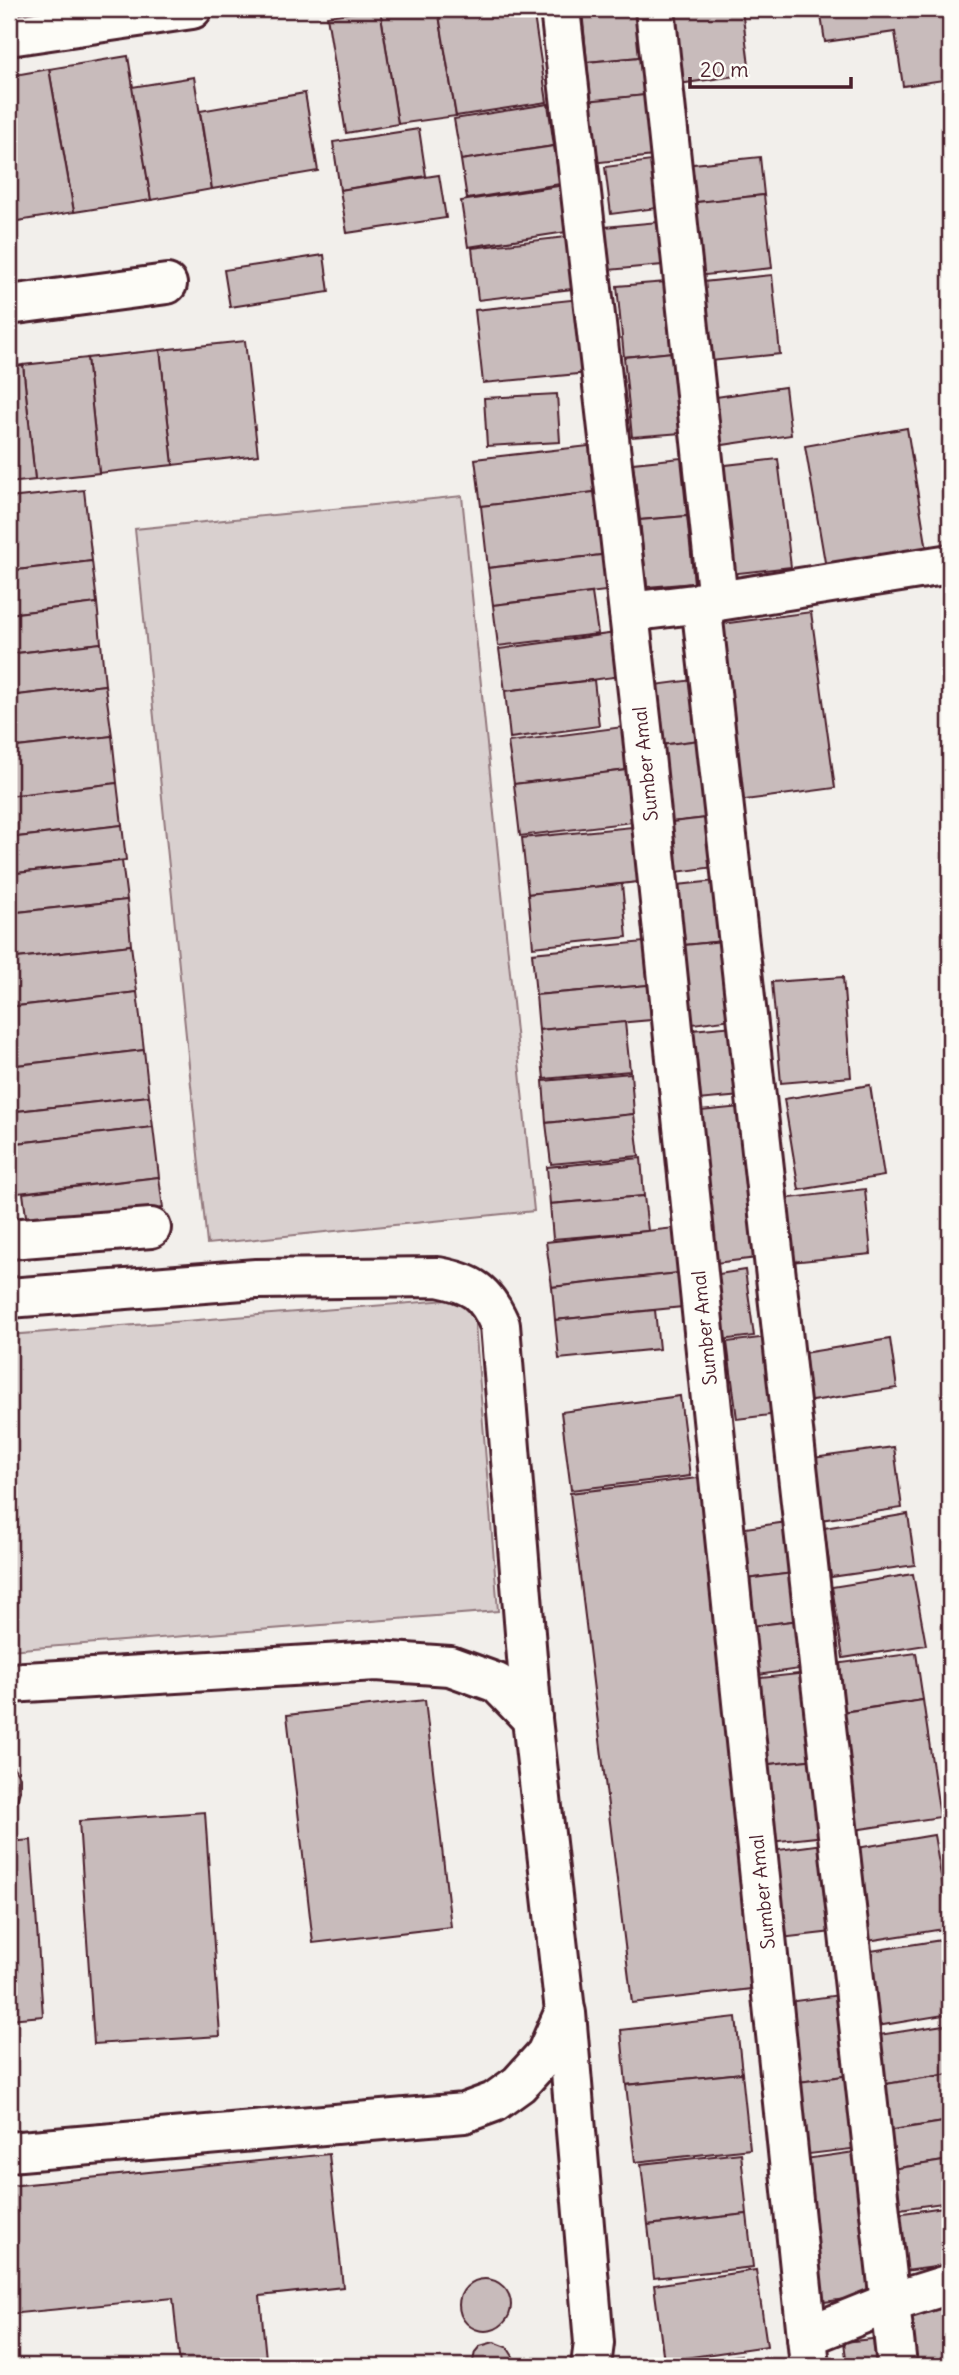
<svg xmlns="http://www.w3.org/2000/svg" width="959" height="2375" font-family="Delius,sans-serif">
<style>
.green{fill:#d9d0cf;stroke:#92787d;stroke-width:2}
.building{fill:#c8bbbb;stroke:#4a1f2b;stroke-width:2}
.lines{fill:none;stroke-linecap:round;stroke-linejoin:round}
.minor-casing{stroke:#4a1f2b;stroke-width:44}
.minor{stroke:#fdfcf7;stroke-width:38}
.labels{text-anchor:middle;stroke-width:7;stroke-linejoin:round;paint-order:stroke}
.street-label{font-size:19px;fill:#4a1f2b;stroke:#fdfcf7}
</style>
<rect width="100%" height="100%" fill="#f2efeb"/>
<filter id="ink" filterUnits="userSpaceOnUse"><feTurbulence type="fractalNoise" baseFrequency=".0143" numOctaves="2"/><feDisplacementMap in="SourceGraphic" scale="14" xChannelSelector="R" yChannelSelector="G"/><feConvolveMatrix kernelMatrix="1 2 1 2 8 2 1 2 1" color-interpolation-filters="sRGB"/></filter>
<g filter="url(#ink)">
<g class="green">
<path d="M462 496 534 1211 207 1244 135 529Z"/>
<path d="M473 1298 498 1611 9 1650V1335Z"/>
</g>
<g class="building">
<path d="M380 9H438L456 116 398 124Z"/>
<path d="M380 9 398 124 346 133 327 16Z"/>
<path d="M438 9H533L547 102 456 116Z"/>
<path d="M604 9H645L651 56 587 62 582 11Z"/>
<path d="M662 9H742L750 74 671 85Z"/>
<path d="M820 9H950V79L903 86 895 32 825 42Z"/>
<path d="M128 56 151 200 74 212 49 69Z"/>
<path d="M651 56 655 94 591 101 587 62Z"/>
<path d="M49 69 74 212 11 222 9 208V76Z"/>
<path d="M194 77 212 189 151 200 132 87Z"/>
<path d="M305 93 318 171 212 189 200 111Z"/>
<path d="M655 94 662 155 583 164 576 102Z"/>
<path d="M548 104 554 146 461 160 454 119Z"/>
<path d="M419 129 426 176 340 190 333 142Z"/>
<path d="M554 146 560 184 467 199 461 160Z"/>
<path d="M760 157 764 195 688 203 684 165Z"/>
<path d="M651 161 657 208 611 214 605 167Z"/>
<path d="M439 175 446 218 347 233 340 190Z"/>
<path d="M565 185 573 231 468 247 461 201Z"/>
<path d="M764 195 772 268 696 276 688 203Z"/>
<path d="M669 221 673 264 598 271 594 228Z"/>
<path d="M574 236 580 288 478 300 472 248Z"/>
<path d="M324 255 329 292 230 307 224 270Z"/>
<path d="M772 275 780 354 701 362 693 283Z"/>
<path d="M666 282 673 352 624 357 617 286Z"/>
<path d="M580 299 588 373 483 383 475 310Z"/>
<path d="M245 341 258 455 173 465 160 350Z"/>
<path d="M160 350 173 465 99 473 87 358Z"/>
<path d="M673 352 681 433 632 437 624 357Z"/>
<path d="M87 358 99 473 35 480 23 365Z"/>
<path d="M23 365 35 480 9 483V367Z"/>
<path d="M785 387 791 435 709 447 702 399Z"/>
<path d="M557 394 560 442 487 446 484 398Z"/>
<path d="M907 428 927 550 826 568 805 446Z"/>
<path d="M597 445 602 491 481 506 475 459Z"/>
<path d="M681 458 687 516 640 520 633 463Z"/>
<path d="M778 459 791 567 730 574 717 466Z"/>
<path d="M84 490 92 561 9 571V498Z"/>
<path d="M602 491 610 554 488 568 481 506Z"/>
<path d="M687 516 694 583 647 587 640 520Z"/>
<path d="M610 554 614 590 493 605 488 568Z"/>
<path d="M92 561 97 603 9 614V571Z"/>
<path d="M592 593 598 634 498 646 493 605Z"/>
<path d="M97 603 101 643 9 654V614Z"/>
<path d="M811 612 835 788 730 802 706 626Z"/>
<path d="M616 633 622 676 505 691 499 649Z"/>
<path d="M101 643 105 685 9 696V654Z"/>
<path d="M708 678 715 738 653 746 647 686Z"/>
<path d="M594 680 599 726 510 738 505 691Z"/>
<path d="M105 685 112 736 9 748V696Z"/>
<path d="M630 726 635 769 514 784 508 742Z"/>
<path d="M112 736 117 783 9 796V748Z"/>
<path d="M715 738 724 816 663 823 653 746Z"/>
<path d="M635 769 641 821 520 836 514 784Z"/>
<path d="M117 783 122 825 9 838V796Z"/>
<path d="M724 816 730 865 669 873 663 823Z"/>
<path d="M122 825 126 860 9 874V838Z"/>
<path d="M642 826 647 881 528 894 522 838Z"/>
<path d="M122 861 127 900 9 913V874Z"/>
<path d="M725 880 733 940 675 946 668 886Z"/>
<path d="M622 884 627 937 533 947 528 894Z"/>
<path d="M127 900 131 945 9 959V913Z"/>
<path d="M733 940 741 1018 685 1025 675 946Z"/>
<path d="M644 942 648 985 536 995 532 953Z"/>
<path d="M131 945 137 992 9 1007V959Z"/>
<path d="M843 977 851 1077 781 1083 772 982Z"/>
<path d="M648 985 651 1020 539 1030 536 995Z"/>
<path d="M137 992 144 1050 9 1066V1007Z"/>
<path d="M625 1022 630 1071 544 1079 539 1030Z"/>
<path d="M734 1026 741 1096 698 1100 692 1030Z"/>
<path d="M144 1050 149 1096 9 1112V1066Z"/>
<path d="M631 1073 634 1114 546 1123 543 1081Z"/>
<path d="M870 1085 884 1176 799 1190 784 1099Z"/>
<path d="M149 1096 153 1127 9 1144V1112Z"/>
<path d="M741 1107 757 1258 707 1264 690 1112Z"/>
<path d="M634 1114 639 1156 551 1164 546 1123Z"/>
<path d="M153 1127 159 1177 9 1194V1144Z"/>
<path d="M641 1158 644 1196 550 1204 547 1167Z"/>
<path d="M159 1177 163 1208 27 1224 23 1193Z"/>
<path d="M865 1189 871 1254 781 1263 773 1200Z"/>
<path d="M644 1196 648 1231 553 1239 550 1204Z"/>
<path d="M684 1227 688 1272 552 1287 546 1242Z"/>
<path d="M745 1270 754 1336 721 1340 712 1275Z"/>
<path d="M688 1272 692 1306 555 1320 552 1287Z"/>
<path d="M655 1310 659 1349 559 1359 555 1320Z"/>
<path d="M776 1336 786 1413 737 1419 727 1342Z"/>
<path d="M890 1339 897 1388 805 1402 797 1354Z"/>
<path d="M680 1396 690 1476 571 1490 561 1412Z"/>
<path d="M894 1447 902 1508 813 1521 805 1459Z"/>
<path d="M706 1477 768 1987 632 2003 570 1493Z"/>
<path d="M908 1514 915 1565 831 1577 824 1528Z"/>
<path d="M787 1522 793 1573 738 1580 731 1530Z"/>
<path d="M793 1573 800 1620 745 1627 738 1580Z"/>
<path d="M913 1574 926 1645 843 1658 832 1587Z"/>
<path d="M800 1620 806 1668 751 1676 745 1627Z"/>
<path d="M916 1653 923 1700 841 1712 834 1664Z"/>
<path d="M807 1673 817 1759 761 1765 751 1679Z"/>
<path d="M425 1700 451 1927 313 1943 287 1715Z"/>
<path d="M923 1700 940 1817 847 1831 830 1714Z"/>
<path d="M817 1759 825 1836 770 1842 761 1765Z"/>
<path d="M9 1760 20 1777V1791L16 1803 9 1812Z"/>
<path d="M205 1812 220 2036 94 2044 79 1821Z"/>
<path d="M934 1835 950 1928 861 1942 845 1850Z"/>
<path d="M31 1840 43 2016 9 2019V1842Z"/>
<path d="M831 1843 841 1931 781 1938 771 1851Z"/>
<path d="M948 1939 950 1954V2014L877 2026 864 1952Z"/>
<path d="M839 1995 851 2075 791 2083 780 2003Z"/>
<path d="M736 2017 742 2073 626 2085 621 2030Z"/>
<path d="M950 2024V2074L873 2086 866 2037Z"/>
<path d="M742 2073 750 2149 635 2162 626 2085Z"/>
<path d="M950 2074V2121L880 2132 873 2086Z"/>
<path d="M851 2075 860 2148 801 2155 791 2083Z"/>
<path d="M950 2121V2160L886 2170 880 2132Z"/>
<path d="M862 2151 881 2294 824 2302 805 2159Z"/>
<path d="M741 2153 747 2214 648 2225 641 2164Z"/>
<path d="M329 2154 343 2287 260 2296 266 2359 180 2366 173 2298 9 2314V2186Z"/>
<path d="M950 2160V2202L892 2210 886 2170Z"/>
<path d="M950 2206V2265L898 2272 890 2215Z"/>
<path d="M747 2214 753 2267 654 2278 648 2225Z"/>
<path d="M756 2270 767 2346 664 2361 654 2285Z"/>
<circle cx="485" cy="2305" r="26"/>
<path d="M950 2305V2366H912L904 2312Z"/>
<path d="M891 2337 894 2366H847L844 2342Z"/>
<path d="M494 2342 507 2347 514 2358V2366H472L475 2352 480 2346Z"/>
<path d="M741 2355 742 2366H665V2365Z"/>
</g>
<g class="lines">
<g class="minor-casing">
<g id="minor">
<path d="M560 9 643 736 810 2366"/>
<path d="M655 9 718 601"/>
<path d="M9 36 192 9"/>
<path d="M9 305 167 284"/>
<path d="M701 602 897 2366"/>
<path d="M629 612 718 601 950 564"/>
<path d="M9 1239 151 1228"/>
<path d="M9 1298 256 1279 438 1277C473 1284 485 1291 500 1325L532 1719 565 2011 546 2054 519 2084 494 2102 464 2113 9 2152"/>
<path d="M9 1683 376 1661 450 1666 497 1683 532 1719"/>
<path d="M566 2013 594 2343 591 2366"/>
<path d="M807 2336 889 2303 950 2284"/>
</g>
</g>
<use href="#minor" class="minor"/>
</g>
</g>
<g class="labels">
<g class="street-label">
<text transform="translate(645 764) rotate(-96)" y="7">Sumber Amal</text>
<text transform="translate(704 1328) rotate(-96)" y="7">Sumber Amal</text>
<text transform="translate(762 1892) rotate(-96)" y="7">Sumber Amal</text>
</g>
</g>
<rect width="959" height="2375" fill="none" stroke="#fdfcf7" stroke-width="35"/>
<rect x="18" y="18" width="924" height="2340" fill="none" stroke="#4a1f2b" stroke-width="2.5" filter="url(#ink)"/>
<path d="M690 77v10h161v-10" fill="none" stroke="#4a1f2b" stroke-width="3.5"/>
<text x="700" y="77" font-size="21" fill="#4a1f2b" stroke="#fdfcf7" stroke-width="5" paint-order="stroke">20 m</text>
</svg>
